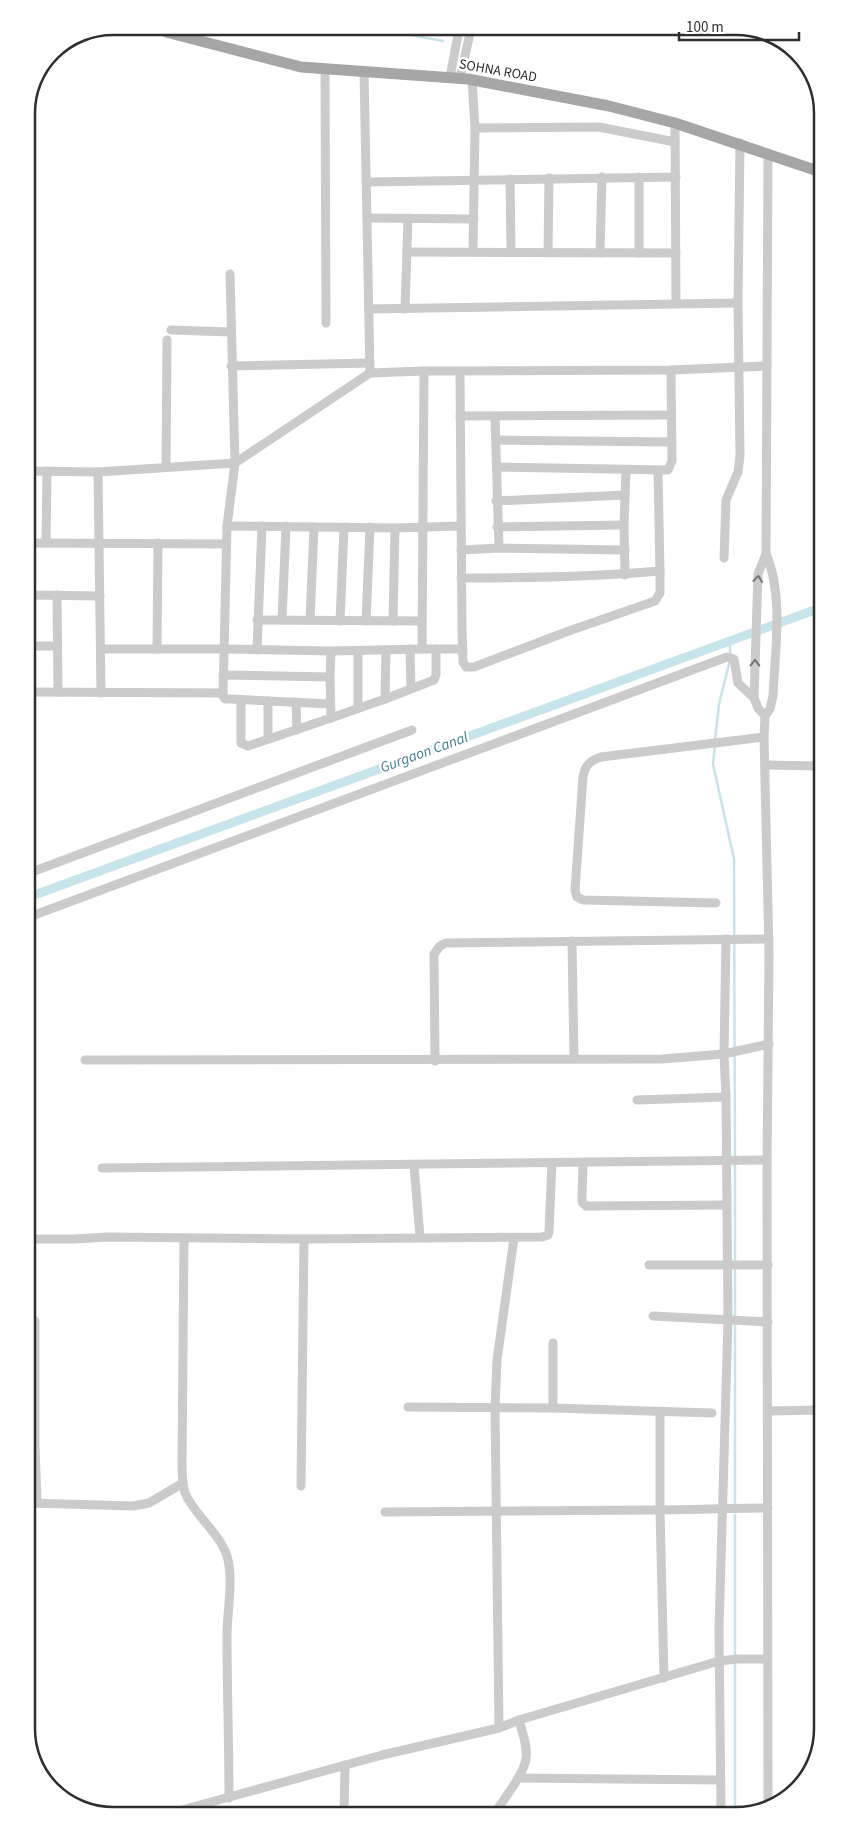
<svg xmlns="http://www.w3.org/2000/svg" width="849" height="1842" font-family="'Source Sans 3',sans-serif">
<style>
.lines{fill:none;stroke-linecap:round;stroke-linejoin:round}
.stream{stroke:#c8e4eb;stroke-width:2.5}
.canal{stroke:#c8e4eb;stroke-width:9}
.minor{stroke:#cbcbcb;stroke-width:9}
.major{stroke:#a6a6a6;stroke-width:11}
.oneway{stroke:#757575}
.labels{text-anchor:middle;stroke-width:5;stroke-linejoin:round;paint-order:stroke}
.street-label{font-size:14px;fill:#2e2e2e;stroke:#fff}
.water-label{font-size:15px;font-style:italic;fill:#3d7f90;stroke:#fff}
.rim{fill:none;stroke:#2e2e2e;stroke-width:2.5}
</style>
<rect width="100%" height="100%" fill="#fff"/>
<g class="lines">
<g class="stream">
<path d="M384 30 443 41"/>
<path d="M715 740 719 704 730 660V641"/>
<path d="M715 746 713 764 734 859 735 1157"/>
<path d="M735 1163V1262"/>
<path d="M735 1268V1317"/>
<path d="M735 1323V1506"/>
<path d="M735 1515V1811"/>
</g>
<path class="canal" d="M29 897 820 608"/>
<g class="minor">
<path d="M325 69 326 323"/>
<path d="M364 71 370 373"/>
<path d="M450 77 459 29"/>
<path d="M460 78 471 29"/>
<path d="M472 80 475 128 473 251"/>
<path d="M675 123 676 303"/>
<path d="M475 128 599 127 675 142"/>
<path d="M510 179 511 251"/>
<path d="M366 182 676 177"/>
<path d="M367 218 474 219"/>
<path d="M407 252 676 253"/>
<path d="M548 252 549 178"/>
<path d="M600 253 602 177"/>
<path d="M639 253V177"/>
<path d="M230 274 235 463 227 526 223 696 225 699H230L330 704"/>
<path d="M369 309 738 303"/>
<path d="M405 309 408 218"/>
<path d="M171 330 231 332"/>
<path d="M231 366 370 363"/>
<path d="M460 372 462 629 463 662 466 667H474L566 632 655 601 660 593V571L658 471"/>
<path d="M460 416 671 415"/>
<path d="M495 417 499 548"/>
<path d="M497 440 671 442"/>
<path d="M166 467 167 340"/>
<path d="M497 467 668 470 672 461 671 370"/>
<path d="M27 471 98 472 235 463 370 373 424 371 671 370 767 366"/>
<path d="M98 472 101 693"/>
<path d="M496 501 625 495"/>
<path d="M227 526 395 528 460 526"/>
<path d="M497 527 624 525"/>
<path d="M28 543 226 544"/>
<path d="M46 543 47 471"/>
<path d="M461 550 499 548 625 550"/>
<path d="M766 554C784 595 775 652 773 696L770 709 765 716 764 737 769 952 767 1168 768 1808"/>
<path d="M724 558 726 500 738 472 740 456 738 303 740 143"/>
<path d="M625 575 624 525 626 470"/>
<path d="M461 578C528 578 594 577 660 571"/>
<path d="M28 595 100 596"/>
<path d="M57 595 58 692"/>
<path d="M257 620 421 621"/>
<path d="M282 620 286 526"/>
<path d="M310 620 314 527"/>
<path d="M340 621 344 527"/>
<path d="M366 621 370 527"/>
<path d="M393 621 395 528"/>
<path d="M28 646H57"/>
<path d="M101 649H225L331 651 422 649H463"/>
<path d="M157 649 158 543"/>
<path d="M410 649 411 689"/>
<path d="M422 649 424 371"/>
<path d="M257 650 262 526"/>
<path d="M331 651 330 677 331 718 385 699 386 650"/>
<path d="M358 651V708"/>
<path d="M223 675 330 677"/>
<path d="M28 692 223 693"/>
<path d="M385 699 434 680 436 675V649"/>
<path d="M241 700V743L248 746 331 718"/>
<path d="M268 701V739"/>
<path d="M296 702 297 730"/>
<path d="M765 716 758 708 754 698 758 574 766 554 768 153"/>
<path d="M766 765 820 766"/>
<path d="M29 873 412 730"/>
<path d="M716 903 583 900 577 897 575 890 583 777C585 766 589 761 601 757L764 737"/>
<path d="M29 917 727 657 734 659 738 683 754 698"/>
<path d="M572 941 574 1059"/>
<path d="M85 1060 662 1059 724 1054 769 1044"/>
<path d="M435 1061 434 954 440 946 446 943 769 939"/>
<path d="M637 1100 726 1097"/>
<path d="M583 1163 582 1198V1202L586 1206 727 1205"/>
<path d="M414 1165 420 1237"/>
<path d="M102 1168 767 1160"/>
<path d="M184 1238 182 1463C182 1473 182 1484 185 1493 195 1516 219 1532 227 1556 234 1579 227 1611 227 1635 227 1690 229 1744 229 1798"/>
<path d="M30 1239H74L107 1237 304 1239 542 1237 548 1235 549 1231 552 1163"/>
<path d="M649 1265H768"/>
<path d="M653 1316 768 1322"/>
<path d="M35 1321V1444L37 1503"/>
<path d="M408 1407 553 1408 712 1413"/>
<path d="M553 1408V1343"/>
<path d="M768 1411 822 1410"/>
<path d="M660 1412V1510L664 1678"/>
<path d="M301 1486 304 1239"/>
<path d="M30 1503 133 1506 149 1503 183 1483"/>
<path d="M385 1512C473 1512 562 1511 651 1510 690 1510 729 1508 768 1508"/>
<path d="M499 1728 495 1408 497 1360 514 1238"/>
<path d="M518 1778 720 1780"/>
<path d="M721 1811 719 1629 728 1320 726 1097 724 1054 726 939"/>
<path d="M495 1813C504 1798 523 1776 526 1759 528 1746 522 1732 519 1720"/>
<path d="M344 1814 345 1765"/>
<path d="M164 1815 382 1755 499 1728 519 1720 719 1661 737 1659H767"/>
</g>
<path class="major" d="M166 32 301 67 468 79 609 106 675 123 818 171"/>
</g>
<defs><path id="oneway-chevron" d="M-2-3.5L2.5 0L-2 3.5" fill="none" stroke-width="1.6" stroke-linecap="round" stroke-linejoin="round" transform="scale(1.25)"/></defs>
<g class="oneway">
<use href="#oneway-chevron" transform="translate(758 579) rotate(-84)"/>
<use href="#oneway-chevron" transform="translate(755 663) rotate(-89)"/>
</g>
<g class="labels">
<g class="street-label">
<text transform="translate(498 70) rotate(10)" y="5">SOHNA ROAD</text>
</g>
<g class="water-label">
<text transform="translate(424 752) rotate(-20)" y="5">Gurgaon Canal</text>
</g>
</g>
<path d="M0 0H849V1842H0ZM113 35H736A78 78 0 0 1 814 113V1729A78 78 0 0 1 736 1807H113A78 78 0 0 1 35 1729V113A78 78 0 0 1 113 35Z" fill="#fff" fill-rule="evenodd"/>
<path class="rim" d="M113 35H736A78 78 0 0 1 814 113V1729A78 78 0 0 1 736 1807H113A78 78 0 0 1 35 1729V113A78 78 0 0 1 113 35Z"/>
<path d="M679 32v8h120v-8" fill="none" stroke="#2e2e2e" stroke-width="2.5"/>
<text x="686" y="32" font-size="15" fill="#2e2e2e" stroke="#ffffff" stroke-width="4" paint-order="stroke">100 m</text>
</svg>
